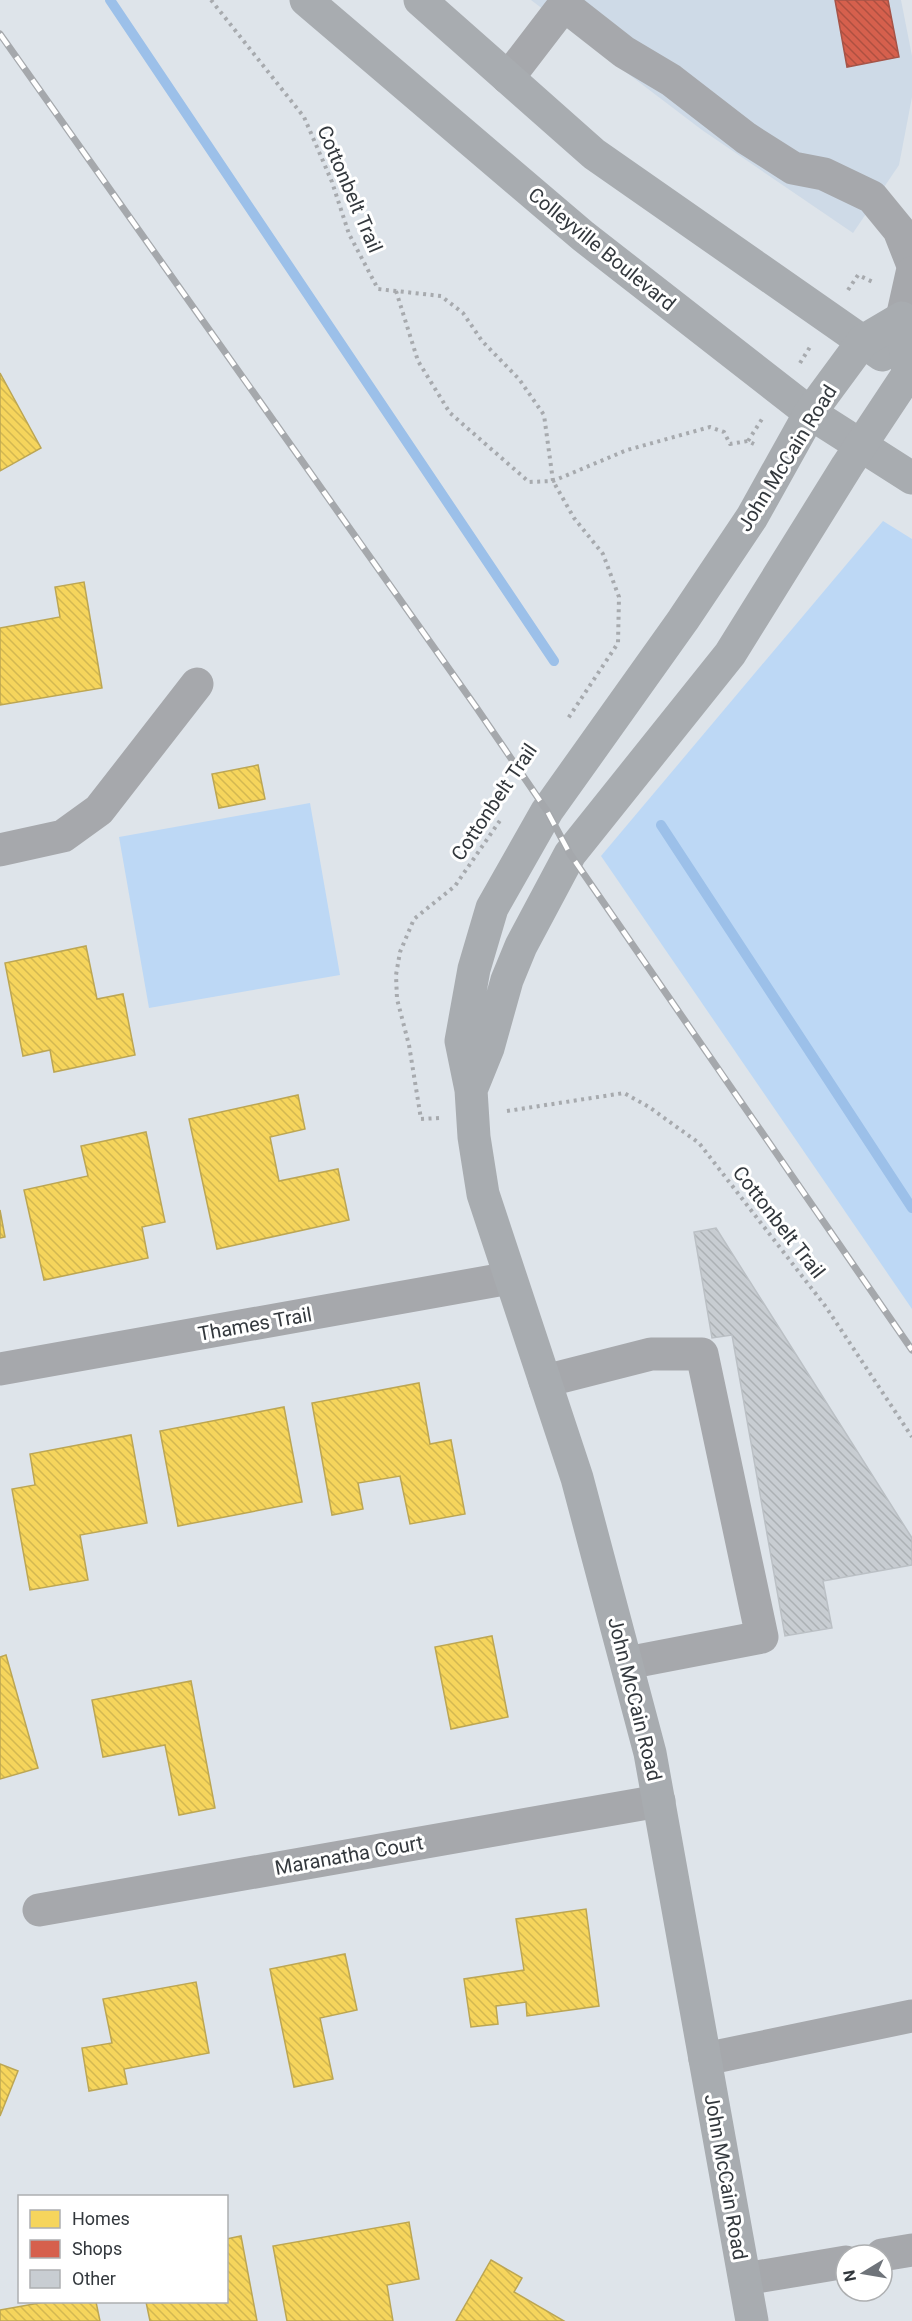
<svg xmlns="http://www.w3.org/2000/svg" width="912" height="2321" font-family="Roboto,sans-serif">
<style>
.built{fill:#cedae7}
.green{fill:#bdd8f5}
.homes{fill:url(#homes-back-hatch);stroke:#bca653;stroke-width:1.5}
.shops{fill:url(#shops-back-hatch);stroke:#a55448;stroke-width:1.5}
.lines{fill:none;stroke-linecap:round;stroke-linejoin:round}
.stream{stroke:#9cc0e9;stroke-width:10}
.building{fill:url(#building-back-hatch);stroke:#bbc0c5;stroke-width:1.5}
.path{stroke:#a7aaae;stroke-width:4;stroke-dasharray:3 4.5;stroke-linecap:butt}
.minor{stroke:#a6a8ac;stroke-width:33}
.major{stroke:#a8acb0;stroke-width:33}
.rail-casing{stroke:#a5a8ac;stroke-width:7}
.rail{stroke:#fff;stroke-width:4.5;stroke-dasharray:14;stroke-linecap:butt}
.labels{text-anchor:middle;stroke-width:6;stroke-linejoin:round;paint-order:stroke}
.street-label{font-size:20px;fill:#33383d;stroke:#fff}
</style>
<defs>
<pattern id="homes-back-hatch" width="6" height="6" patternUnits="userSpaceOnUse" patternTransform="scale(1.5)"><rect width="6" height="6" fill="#f6d55c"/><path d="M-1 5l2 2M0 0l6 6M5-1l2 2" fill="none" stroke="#d3b851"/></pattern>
<pattern id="shops-back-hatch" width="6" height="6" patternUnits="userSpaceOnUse" patternTransform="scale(1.5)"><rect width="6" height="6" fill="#d6604d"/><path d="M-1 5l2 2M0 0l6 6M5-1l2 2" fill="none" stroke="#ae5041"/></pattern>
<pattern id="building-back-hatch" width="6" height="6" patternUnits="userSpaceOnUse" patternTransform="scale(1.5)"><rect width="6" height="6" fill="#c8cdd2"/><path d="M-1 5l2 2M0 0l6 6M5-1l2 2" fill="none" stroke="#acb1b5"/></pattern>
</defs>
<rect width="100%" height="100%" fill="#dee4ea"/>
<path class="built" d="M531 0H901L912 56V97L899 165 853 233 702 130Z"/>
<g class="green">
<path d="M883 521 912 539V1309L601 856Z"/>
<path d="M310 803 340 975 149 1008 119 837Z"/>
</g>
<g class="homes">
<path d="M0 373 41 448 0 471Z"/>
<path d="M84 582 102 688 0 705V628L60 617 55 587Z"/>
<path d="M258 765 265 799 219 808 212 774Z"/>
<path d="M86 946 97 999 123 994 135 1055 54 1072 50 1050 23 1056 5 963Z"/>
<path d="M298 1095 305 1129 270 1137 279 1181 338 1169 349 1220 217 1249 189 1119Z"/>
<path d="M146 1132 165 1222 142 1227 148 1258 44 1280 24 1190 88 1176 81 1146Z"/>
<path d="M0 1210 5 1237 0 1238Z"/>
<path d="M419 1383 430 1444 451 1440 465 1514 410 1524 400 1476 358 1483 363 1509 332 1515 312 1403Z"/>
<path d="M284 1407 302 1502 178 1526 160 1431Z"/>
<path d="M131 1435 147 1523 80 1535 88 1580 30 1590 12 1489 35 1485 30 1454Z"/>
<path d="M492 1636 508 1717 451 1729 435 1647Z"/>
<path d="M6 1655 38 1768 0 1779V1657Z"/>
<path d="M191 1681 215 1808 179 1815 165 1745 103 1757 92 1700Z"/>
<path d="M586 1909 599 2006 527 2016 526 2002 496 2006 498 2024 471 2027 464 1979 524 1970 516 1919Z"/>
<path d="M345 1954 357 2010 320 2018 333 2079 294 2087 270 1969Z"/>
<path d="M196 1982 209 2053 124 2069 127 2084 89 2091 82 2048 112 2043 103 1999Z"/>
<path d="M0 2064 18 2071 0 2116Z"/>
<path d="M409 2222 419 2279 387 2285 393 2321H287L273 2246Z"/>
<path d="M241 2236 257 2321H150L146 2302H226V2239Z"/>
<path d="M491 2260 522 2278 514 2292 564 2321H456Z"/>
<path d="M45 2302H96L100 2321H0V2310Z"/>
</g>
<path class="shops" d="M835 0H888L899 57 847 67Z"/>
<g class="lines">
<g class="stream">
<path d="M110 0 554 661"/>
<path d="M661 825 912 1208"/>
</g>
</g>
<path class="building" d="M716 1228 912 1538V1565L823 1581 832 1628 785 1636 732 1335 712 1338 694 1232Z"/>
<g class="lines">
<g class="path">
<path d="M211 0 304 117 332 182 349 234 378 289 441 296 463 313 482 341 519 379 544 415 553 481 574 518 603 554 619 597 618 643 567 720"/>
<path d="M848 290 858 275 875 283"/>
<path d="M396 291 418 361 450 413 529 482 553 481 627 450 710 427 724 432 730 444 748 441 754 444"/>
<path d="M800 363 810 347"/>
<path d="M748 441 762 419"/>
<path d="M507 1111 624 1093 649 1107 699 1143 826 1307 912 1437"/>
<path d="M439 1118 421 1119 409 1045 397 999 396 975 400 952 414 919 455 886 501 819"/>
</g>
<g class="minor">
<path d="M508 78 564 5 624 52 671 80 746 138 793 168 824 174 872 197 899 230 912 263"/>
<path d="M902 318 912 273"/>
<path d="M0 850 63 836 99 810 197 684"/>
<path d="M0 1369 510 1278"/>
<path d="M545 1381 651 1354H702L762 1637 627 1663"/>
<path d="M39 1910 659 1801"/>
<path d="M705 2059 912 2016"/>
<path d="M882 2255 912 2250"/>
<path d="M745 2279 846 2262"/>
</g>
<g class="major">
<path d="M306 0 583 236 810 413 912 478"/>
<path d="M420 0 594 154 882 355"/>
<path d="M471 1090 488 1048 507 980 521 946 570 854 730 654 847 466 908 374 902 318 863 341 810 413 752 517 683 620 547 811 492 908 474 969 461 1041 471 1090 474 1137 483 1194 577 1478 650 1753 752 2321"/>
</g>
<g class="rail-casing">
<path id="rail" d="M0 34 476 707 547 811 570 854 912 1350"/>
</g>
<use href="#rail" class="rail"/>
</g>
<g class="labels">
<g class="street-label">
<text transform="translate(350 189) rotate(67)" y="7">Cottonbelt Trail</text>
<text transform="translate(602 249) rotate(39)" y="7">Colleyville Boulevard</text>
<text transform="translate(787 458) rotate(-58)" y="7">John McCain Road</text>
<text transform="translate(494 802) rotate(-56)" y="7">Cottonbelt Trail</text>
<text transform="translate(779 1222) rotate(52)" y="7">Cottonbelt Trail</text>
<text transform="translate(255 1324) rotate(-10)" y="7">Thames Trail</text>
<text transform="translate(635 1699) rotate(76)" y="7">John McCain Road</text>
<text transform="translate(349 1855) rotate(-10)" y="7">Maranatha Court</text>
<text transform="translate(726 2177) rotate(80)" y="7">John McCain Road</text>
</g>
</g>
<rect x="18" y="2195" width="210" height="108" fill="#ffffff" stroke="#adafb1" stroke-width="1.5"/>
<rect x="30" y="2210" width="30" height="18" fill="#f6d55c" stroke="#adafb1" stroke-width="1.5"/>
<text x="72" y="2225" font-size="18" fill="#33383d">Homes</text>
<rect x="30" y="2240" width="30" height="18" fill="#d6604d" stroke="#adafb1" stroke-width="1.5"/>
<text x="72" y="2255" font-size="18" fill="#33383d">Shops</text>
<rect x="30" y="2270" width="30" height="18" fill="#c8cdd2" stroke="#adafb1" stroke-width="1.5"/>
<text x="72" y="2285" font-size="18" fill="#33383d">Other</text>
<g transform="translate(864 2273) rotate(259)"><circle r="28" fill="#ffffff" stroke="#adafb1" stroke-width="1.5"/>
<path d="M0-4.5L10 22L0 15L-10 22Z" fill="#6f747a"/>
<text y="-9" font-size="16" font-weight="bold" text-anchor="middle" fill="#33383d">N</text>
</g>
</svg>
